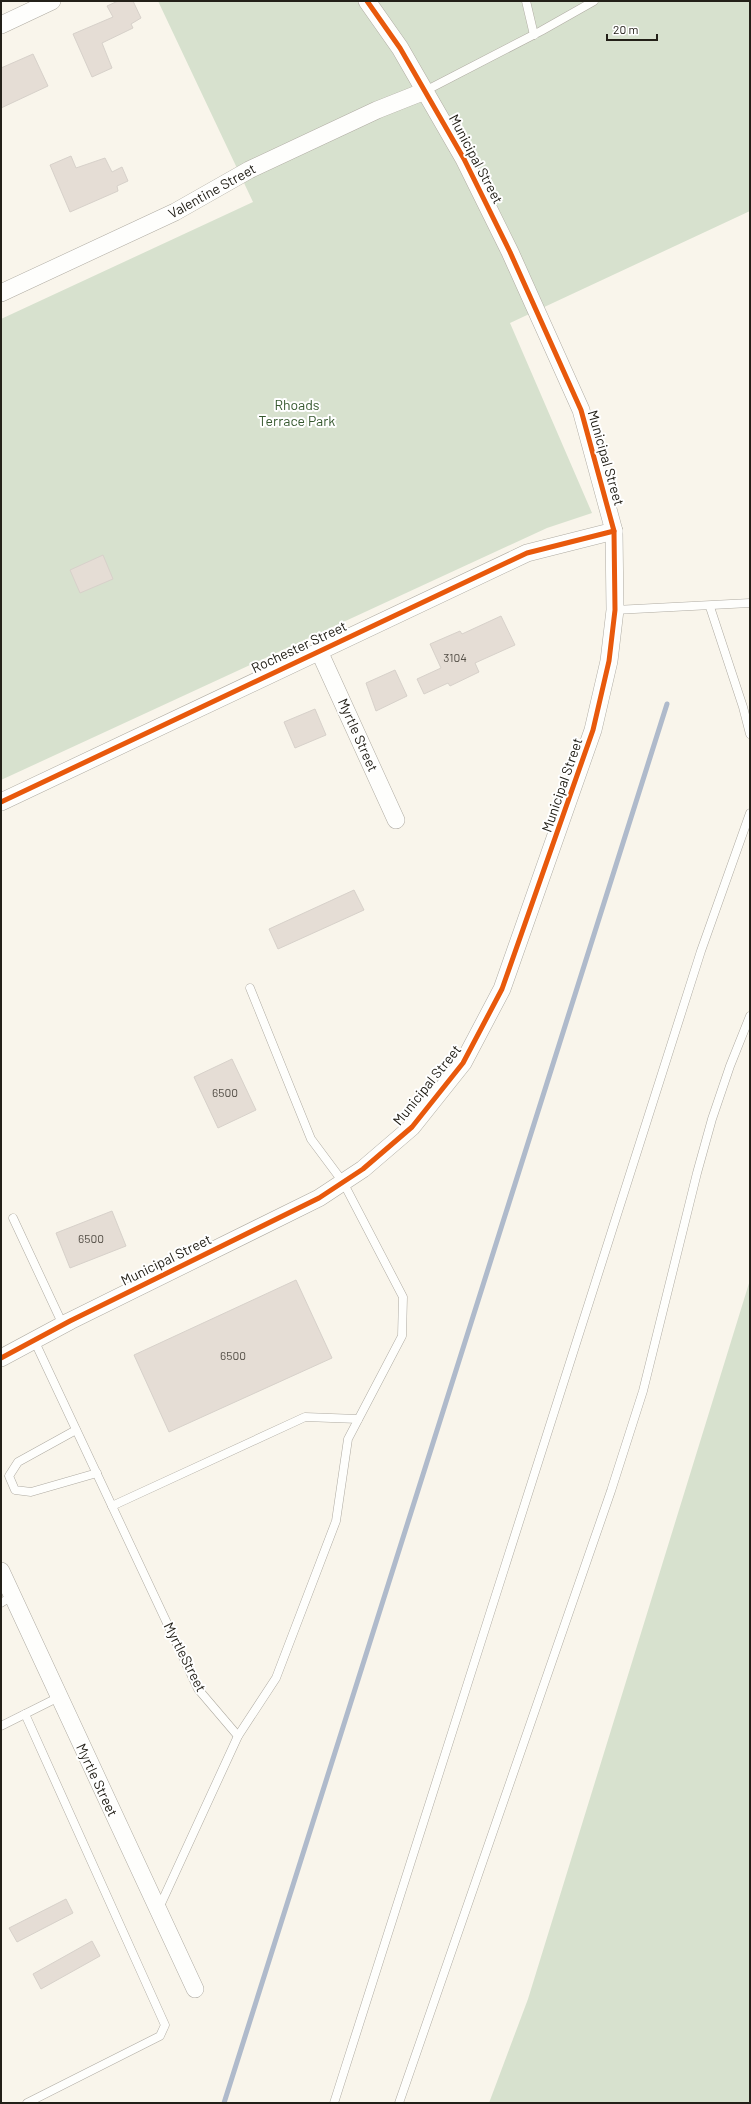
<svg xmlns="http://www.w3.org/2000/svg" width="751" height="2104" font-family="Barlow,sans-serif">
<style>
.green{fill:#d7e1ce}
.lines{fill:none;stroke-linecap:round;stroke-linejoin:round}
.stream{stroke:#afbacb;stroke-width:5}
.building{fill:#e5ddd5;stroke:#d7d1ca}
.lane-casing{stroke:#afaba2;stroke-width:9}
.street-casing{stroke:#afaba2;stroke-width:18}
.lane{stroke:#fefefc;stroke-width:8}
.street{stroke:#fefefc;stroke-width:17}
.cycleway-casing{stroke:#fff;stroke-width:8}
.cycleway{stroke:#e8590c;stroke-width:5}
.labels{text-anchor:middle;stroke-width:4;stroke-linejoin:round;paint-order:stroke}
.number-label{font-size:12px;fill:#544f47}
.street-label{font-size:14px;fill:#232018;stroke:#fff}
.park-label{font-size:14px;fill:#35572e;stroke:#fff}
</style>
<rect width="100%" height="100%" fill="#f9f5eb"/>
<g class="green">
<path d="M158 1H750V211L510 323 592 513 547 528 1 780V319L253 202Z"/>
<path d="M750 1280V2103H489L528 1999Z"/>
</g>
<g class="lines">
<path class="stream" d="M224 2103 667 704"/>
</g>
<g class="building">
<path d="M118 1H133L141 18 131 24 133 28 102 43 112 68 92 77 73 34 113 17 107 6Z"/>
<path d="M33 54 48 86 1 108V68Z"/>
<path d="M71 156 76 168 105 158 112 172 122 167 128 181 117 186 118 191 70 212 50 165Z"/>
<path d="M103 555 113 579 80 593 70 570Z"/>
<path d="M501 616 515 645 475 663 479 672 450 686 448 683 424 694 417 679 441 668 430 644 460 631 462 634Z"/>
<path d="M395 670 407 696 376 711 366 683Z"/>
<path d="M315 709 326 735 295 748 284 722Z"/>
<path d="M354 890 364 910 278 949 269 929Z"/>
<path d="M232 1059 256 1110 218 1128 194 1077Z"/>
<path d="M112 1211 126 1246 70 1268 56 1233Z"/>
<path d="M296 1280 332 1358 169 1432 134 1355Z"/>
<path d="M66 1899 73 1913 17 1942 9 1928Z"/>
<path d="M92 1941 100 1956 41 1989 33 1974Z"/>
</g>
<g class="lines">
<g class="lane-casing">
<g id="lane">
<path d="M526 1 534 35"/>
<path d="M425 91 541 31 594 1"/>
<path d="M710 607 743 707 750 734"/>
<path d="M615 610 750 603"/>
<path d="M13 1218 63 1325"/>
<path d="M34 1340 198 1689 238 1736"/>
<path d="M76 1430 18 1462 9 1476 15 1490 31 1492 97 1473"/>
<path d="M112 1506 305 1417 358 1419"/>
<path d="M1 1603 12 1596"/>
<path d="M25 1714 165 2025 160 2036 27 2103"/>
<path d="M1 1726 59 1697"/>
<path d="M159 1908 238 1736 276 1678 336 1521 348 1439 402 1336 403 1297 343 1182 311 1139 250 988"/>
<path d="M334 2103 701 951 750 813"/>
<path d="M399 2103 611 1491 643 1391 697 1173 712 1119 730 1066 750 1016"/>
</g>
</g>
<g class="street-casing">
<g id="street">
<path d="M1 25 52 1"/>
<path d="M1 293 175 212 249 170 377 110 425 91"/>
<path d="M319 651 396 820"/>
<path d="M1 802 527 553 614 531"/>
<path d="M1 1358 70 1321 319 1198 363 1169 412 1127 463 1063 502 989 593 730 609 661 615 610 614 531 581 410 510 252 464 159 400 48 367 1"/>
<path d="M1 1571 195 1989"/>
</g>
</g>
<use href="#lane" class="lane"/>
<use href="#street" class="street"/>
<g class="cycleway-casing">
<g id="cycleway">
<path d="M1 802 527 553 614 531"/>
<path d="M1 1358 70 1321 319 1198 363 1169 412 1127 463 1063 502 989 593 730 609 661 615 610 614 531 581 410 510 252 464 159 400 48 367 1"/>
</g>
</g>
<use href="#cycleway" class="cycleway"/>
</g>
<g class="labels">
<g class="number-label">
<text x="455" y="662">3104</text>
<text x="225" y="1097">6500</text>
<text x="91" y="1243">6500</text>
<text x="233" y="1360">6500</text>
</g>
<g class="street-label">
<text transform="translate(476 159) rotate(62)" y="5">Municipal Street</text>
<text transform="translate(212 191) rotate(-29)" y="5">Valentine Street</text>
<text transform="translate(606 458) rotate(74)" y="5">Municipal Street</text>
<text transform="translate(299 647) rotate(-25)" y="5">Rochester Street</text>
<text transform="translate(358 735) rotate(66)" y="5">Myrtle Street</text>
<text transform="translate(562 785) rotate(-71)" y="5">Municipal Street</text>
<text transform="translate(427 1085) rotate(-51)" y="5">Municipal Street</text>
<text transform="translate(166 1260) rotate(-26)" y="5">Municipal Street</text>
<text transform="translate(185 1657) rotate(63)" y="5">MyrtleStreet</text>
<text transform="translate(97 1780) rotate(65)" y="5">Myrtle Street</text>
</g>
<g class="park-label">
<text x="297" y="410">Rhoads<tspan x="297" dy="16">Terrace Park</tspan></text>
</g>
</g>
<rect width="751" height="2104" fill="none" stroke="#232018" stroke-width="4"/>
<path d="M607 34v6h50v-6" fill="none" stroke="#232018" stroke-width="2"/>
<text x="613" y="34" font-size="12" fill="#232018" stroke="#ffffff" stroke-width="3" paint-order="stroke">20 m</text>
</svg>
